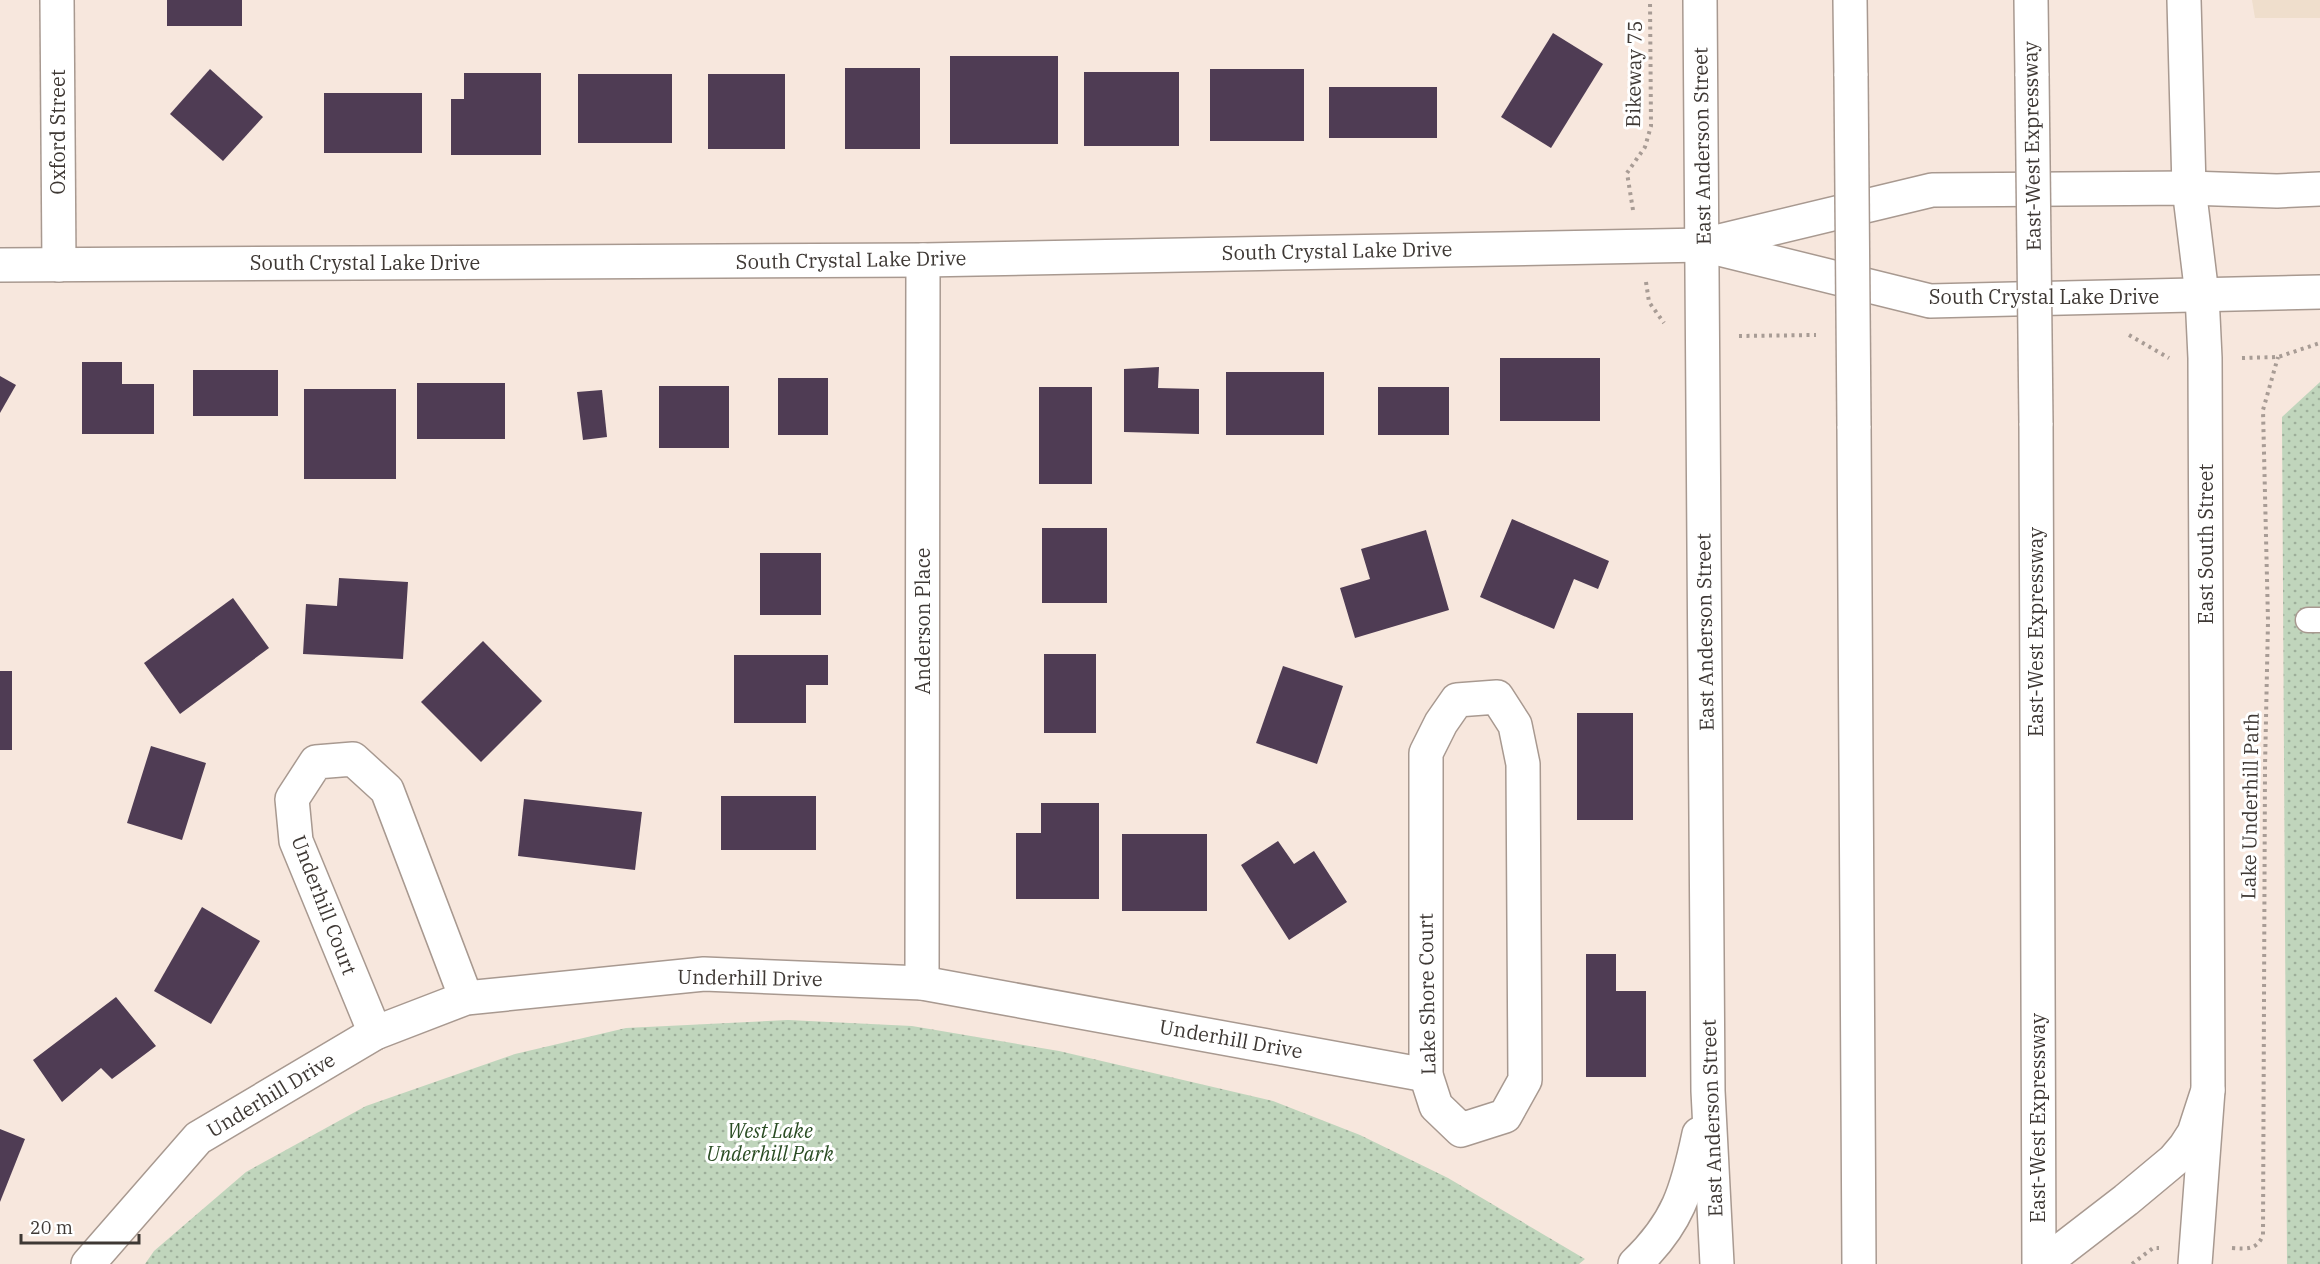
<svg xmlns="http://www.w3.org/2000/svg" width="2320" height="1264" font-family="'IBM Plex Serif',serif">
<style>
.commercial{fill:#efdecc}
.grass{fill:url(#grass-dots)}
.building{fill:#4f3c54}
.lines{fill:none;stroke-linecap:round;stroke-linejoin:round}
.lane-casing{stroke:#a89990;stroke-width:27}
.street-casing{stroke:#a89990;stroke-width:36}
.secondary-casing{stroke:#a89990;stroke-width:36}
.highway-casing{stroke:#a89990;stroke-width:36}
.path{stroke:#a89c95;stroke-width:4;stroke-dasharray:3 4.5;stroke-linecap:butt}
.lane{stroke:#fff;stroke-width:24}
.street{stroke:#fff;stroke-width:33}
.secondary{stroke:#fff;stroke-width:33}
.highway{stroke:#fff;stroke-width:33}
.highway-bridge-casing{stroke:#a89990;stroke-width:36;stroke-linecap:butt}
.highway-bridge{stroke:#fff;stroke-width:33}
.labels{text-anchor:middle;stroke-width:6;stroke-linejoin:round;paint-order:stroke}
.street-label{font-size:20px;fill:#3e3834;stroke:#fff}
.park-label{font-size:20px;font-style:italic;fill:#2a4c23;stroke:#fff}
</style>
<defs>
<pattern id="grass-dots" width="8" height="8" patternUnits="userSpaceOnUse" patternTransform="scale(1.5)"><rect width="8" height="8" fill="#c0d5bc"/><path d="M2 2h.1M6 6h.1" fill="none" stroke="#9dae9a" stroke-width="1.8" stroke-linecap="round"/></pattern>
</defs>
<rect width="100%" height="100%" fill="#f7e7dd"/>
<path class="commercial" d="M2252 0H2320V18H2255Z"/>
<g class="grass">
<path d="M2320 382V1264H2287L2282 417Z"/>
<path d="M788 1020 912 1026 1059 1051 1273 1101 1360 1135 1448 1178 1585 1259 1579 1264H145L154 1251 246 1172 366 1106 515 1054 626 1028Z"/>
</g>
<g class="building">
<rect x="167" y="0" width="75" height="26"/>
<path d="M1553 33 1603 64 1551 148 1501 117Z"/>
<rect x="950" y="56" width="108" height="88"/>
<rect x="845" y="68" width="75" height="81"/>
<path d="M210 69 263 117 223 161 170 114Z"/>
<rect x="1210" y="69" width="94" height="72"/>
<rect x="1084" y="72" width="95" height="74"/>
<path d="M464 73H541V155H451V99H464Z"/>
<rect x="578" y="74" width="94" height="69"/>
<rect x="708" y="74" width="77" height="75"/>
<rect x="1329" y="87" width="108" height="51"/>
<rect x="324" y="93" width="98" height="60"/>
<rect x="1500" y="358" width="100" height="63"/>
<path d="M82 362H122V384H154V434H82Z"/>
<path d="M1159 367 1158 388 1199 389V434L1124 432V369Z"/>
<rect x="193" y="370" width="85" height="46"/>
<rect x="1226" y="372" width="98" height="63"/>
<path d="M0 376 16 385 0 413Z"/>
<rect x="778" y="378" width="50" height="57"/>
<rect x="417" y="383" width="88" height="56"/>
<rect x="659" y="386" width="70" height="62"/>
<rect x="1039" y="387" width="53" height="97"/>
<rect x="1378" y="387" width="71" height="48"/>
<rect x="304" y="389" width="92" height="90"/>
<path d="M602 390 607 437 583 440 577 392Z"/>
<path d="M1512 519 1609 561 1598 589 1574 579 1554 629 1480 597Z"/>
<rect x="1042" y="528" width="65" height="75"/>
<path d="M1426 530 1449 610 1355 638 1340 588 1370 579 1361 549Z"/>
<rect x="760" y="553" width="61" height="62"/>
<path d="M339 578 408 582 403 659 303 654 306 604 337 606Z"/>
<path d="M233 598 269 648 180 714 144 663Z"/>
<path d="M483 641 542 701 481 762 421 702Z"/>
<rect x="1044" y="654" width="52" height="79"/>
<path d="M734 655H828V685H806V723H734Z"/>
<path d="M1283 666 1343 686 1317 764 1256 743Z"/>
<rect x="0" y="671" width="12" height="79"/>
<rect x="1577" y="713" width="56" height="107"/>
<path d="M151 746 206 763 182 840 127 823Z"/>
<rect x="721" y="796" width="95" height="54"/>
<path d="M524 799 642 812 635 870 518 856Z"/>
<path d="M1041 803H1099V899H1016V833H1041Z"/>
<rect x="1122" y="834" width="85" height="77"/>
<path d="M1278 841 1294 864 1314 851 1347 902 1289 940 1241 865Z"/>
<path d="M202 907 260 941 211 1024 154 991Z"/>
<path d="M1586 954H1616V991H1646V1077H1586Z"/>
<path d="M116 997 156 1046 112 1079 101 1068 62 1102 33 1060Z"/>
<path d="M0 1129 25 1139 0 1202Z"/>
</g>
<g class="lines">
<g class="lane-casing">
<path id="lane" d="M2308 620H2320"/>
</g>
<g class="street-casing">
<g id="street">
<path d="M57 0 59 265"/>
<path d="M1497 697 1515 725 1523 764 1525 1080 1505 1116 1461 1130 1436 1106 1426 1075V753L1441 723 1457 700Z"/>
<path d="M922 983 923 260"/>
<path d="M375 1033 296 841 292 799 316 762 353 759 387 790 466 998"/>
<path d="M88 1264 198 1138 375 1033 466 998 704 974 922 983 1426 1075"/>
</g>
</g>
<g class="secondary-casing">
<g id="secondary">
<path d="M1700 0 1708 1091 1717 1264"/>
<path d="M1707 246 1930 301 2320 292"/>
<path d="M0 265 923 260 1703 245 1932 190 2189 188 2277 191 2320 189"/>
<path d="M1635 1264C1678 1223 1687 1191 1699 1134"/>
<path d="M2043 1264 2126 1200 2174 1160 2185 1147 2194 1133 2208 1090 2205 358 2202 295 2189 188 2184 0"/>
</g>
</g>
<g class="highway-casing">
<g id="highway">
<path d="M1850 0 1851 76"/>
<path d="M2031 0 2032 76"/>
<path d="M2036 423 2039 1264"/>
<path d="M1854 426 1859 1264"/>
<path d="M2195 1264 2208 1090"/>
</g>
</g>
<g class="path">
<path d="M1633 210 1627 173 1645 147 1651 126 1650 0"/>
<path d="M1646 282 1649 302 1664 323"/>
<path d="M2129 335 2169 358"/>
<path d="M1739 336 1816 335"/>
<path d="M2242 358 2278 357 2320 343"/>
<path d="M2232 1248C2247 1249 2257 1250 2263 1235L2265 767 2268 621 2263 410 2278 357"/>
<path d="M2132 1264 2153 1248H2159"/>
</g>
<use href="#lane" class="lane"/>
<use href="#street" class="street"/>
<use href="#secondary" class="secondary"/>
<use href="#highway" class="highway"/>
<g class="highway-bridge-casing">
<g id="highway-bridge">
<path d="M1851 76 1854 426"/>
<path d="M2032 76 2036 423"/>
</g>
</g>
<use href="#highway-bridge" class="highway-bridge"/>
</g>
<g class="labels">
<g class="street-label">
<text transform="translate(1634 74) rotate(-89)" y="7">Bikeway 75</text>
<text transform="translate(58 132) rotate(-90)" y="7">Oxford Street</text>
<text transform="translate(1702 146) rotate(-91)" y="7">East Anderson Street</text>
<text transform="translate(2032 146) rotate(-91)" y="7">East-West Expressway</text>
<text transform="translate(1337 251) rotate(-1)" y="7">South Crystal Lake Drive</text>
<text transform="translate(851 260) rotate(-1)" y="7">South Crystal Lake Drive</text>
<text x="365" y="270">South Crystal Lake Drive</text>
<text x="2044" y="304">South Crystal Lake Drive</text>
<text transform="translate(2206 544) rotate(-90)" y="7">East South Street</text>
<text transform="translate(923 621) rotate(-90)" y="7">Anderson Place</text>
<text transform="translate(1705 632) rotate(-91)" y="7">East Anderson Street</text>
<text transform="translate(2036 632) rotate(-90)" y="7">East-West Expressway</text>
<text transform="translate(2250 806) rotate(-89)" y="7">Lake Underhill Path</text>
<text transform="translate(324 905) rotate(69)" y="7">Underhill Court</text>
<text transform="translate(750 978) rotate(1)" y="7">Underhill Drive</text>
<text transform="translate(1427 994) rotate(-91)" y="7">Lake Shore Court</text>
<text transform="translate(1231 1039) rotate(10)" y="7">Underhill Drive</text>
<text transform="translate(271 1095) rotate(-31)" y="7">Underhill Drive</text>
<text transform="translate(1712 1118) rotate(-92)" y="7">East Anderson Street</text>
<text transform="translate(2038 1118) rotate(-90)" y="7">East-West Expressway</text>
</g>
<g class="park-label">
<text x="770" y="1138">West Lake<tspan x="770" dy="23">Underhill Park</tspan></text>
</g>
</g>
<path d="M21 1234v9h118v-9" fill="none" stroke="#3e3834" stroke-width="3"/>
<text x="30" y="1234" font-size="18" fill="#3e3834" stroke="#ffffff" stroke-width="4.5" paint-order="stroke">20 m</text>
</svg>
